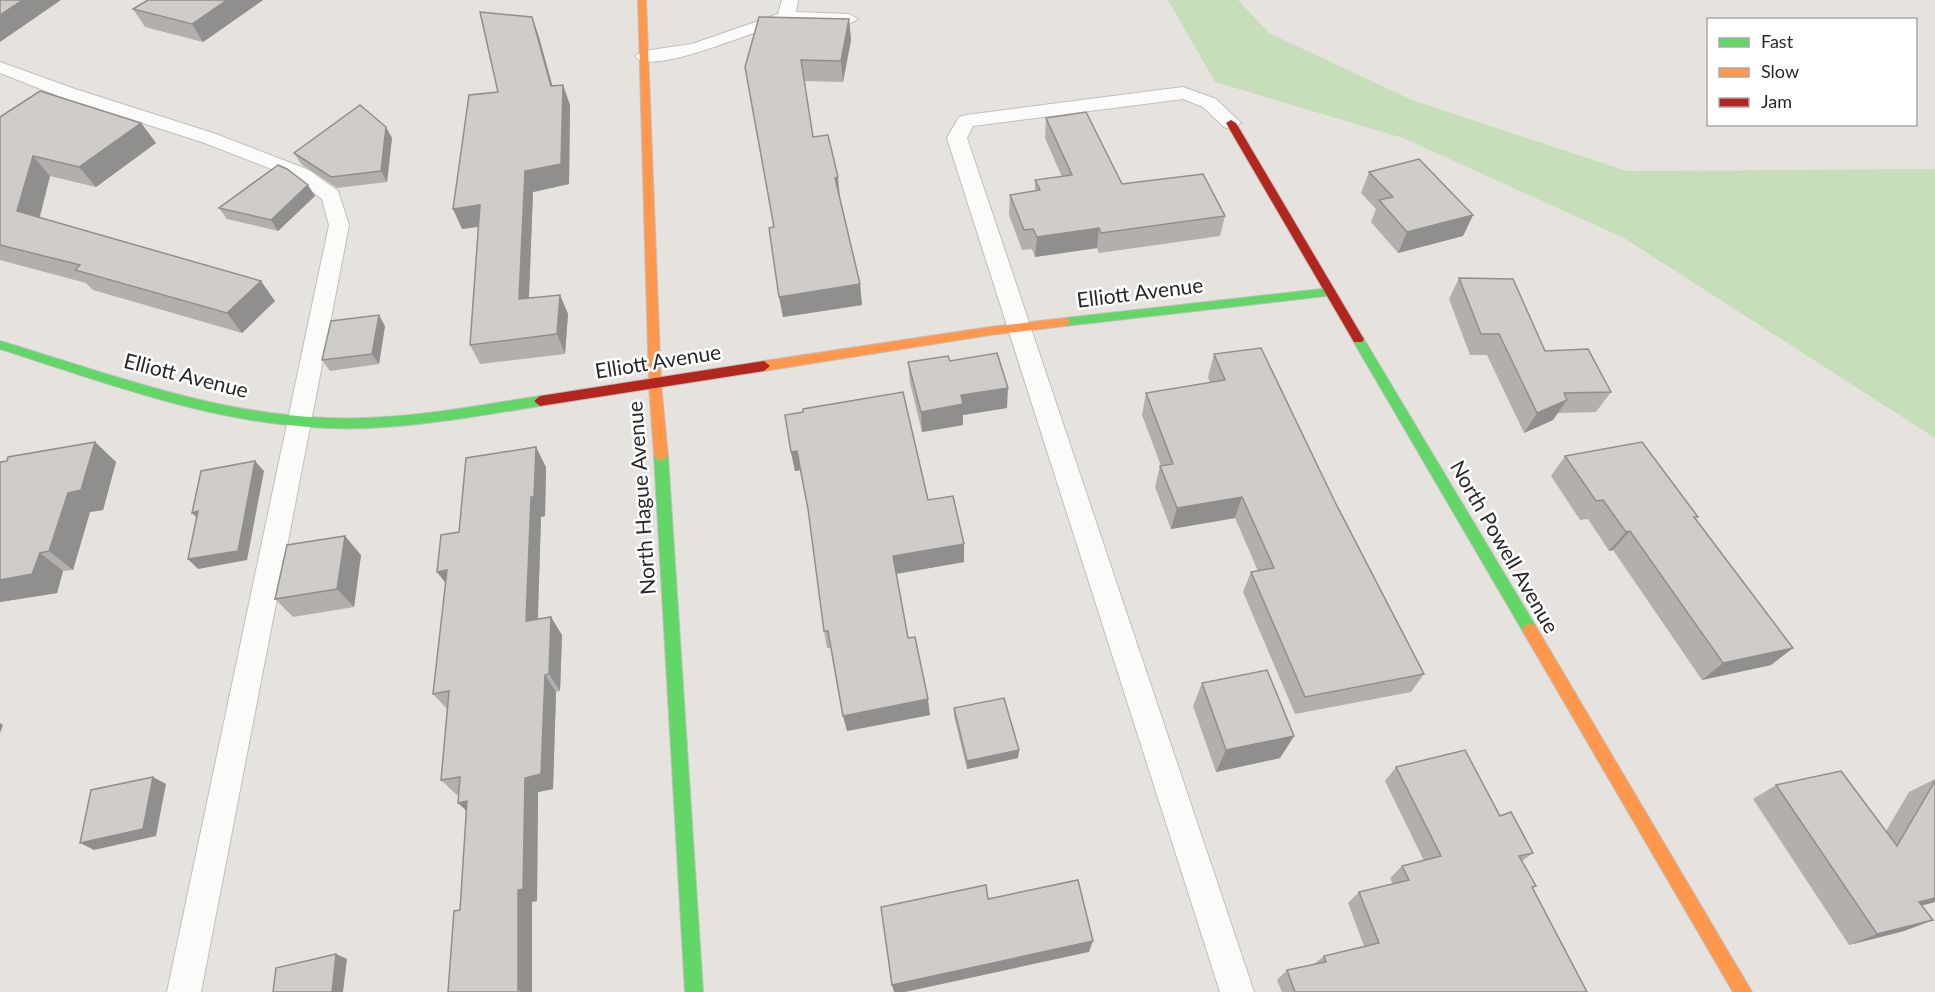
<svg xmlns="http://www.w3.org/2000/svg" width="1935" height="992" font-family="Lato,sans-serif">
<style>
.green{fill:#c7deba}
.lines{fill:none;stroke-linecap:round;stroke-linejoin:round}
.lane-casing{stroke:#c0bfbf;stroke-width:2}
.fast-casing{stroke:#c0bfbf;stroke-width:2}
.slow-casing{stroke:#c0bfbf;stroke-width:2}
.jam-casing{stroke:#c0bfbf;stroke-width:2}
.lane{fill:#fbfbfa;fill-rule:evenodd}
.fast{fill:#63d668;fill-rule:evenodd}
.slow{fill:#ff974d;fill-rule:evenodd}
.jam{fill:#b3261e;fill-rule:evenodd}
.wall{fill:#b2afad}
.shaded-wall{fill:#918f8d}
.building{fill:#cfccc9;stroke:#918f8d;stroke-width:1.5}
.labels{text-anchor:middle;stroke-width:5;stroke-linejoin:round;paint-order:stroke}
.street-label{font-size:21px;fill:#282828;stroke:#fff}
</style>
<rect width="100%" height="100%" fill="#e6e3de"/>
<path class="green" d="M1168 0H1238L1269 33 1412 100 1627 171 1935 169V438L1624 238 1403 138 1215 82Z"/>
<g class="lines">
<g class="lane-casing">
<g id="lane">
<path d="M782 0H798L796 12 849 14 858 19 849 24C830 24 808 20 789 22 765 25 651 79 635 56L644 51 692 44 778 14Z"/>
<path d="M0 62 75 89 216 134 309 170 338 191 349 225 201 992H167L329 225 322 199 295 178 202 142 61 97 0 73Z"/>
<path d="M1183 87 1216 99 1241 123 1231 129 1224 127 1203 107 1183 99 973 126 967 138 1254 992H1220L947 138 959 117 966 115Z"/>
</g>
</g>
<g class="fast-casing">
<g id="fast">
<path d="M1330 288 1334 289 1336 292 1334 295 1065 326 1059 322 1065 318Z"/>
<path d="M1358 335 1362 336 1535 625 1537 630 1535 635 1530 636 1525 635 1352 339Z"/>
<path d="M0 341C107 373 214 414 327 418 399 421 470 407 540 396L546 401 540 406C470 417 398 431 327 428 214 424 106 383 0 349Z"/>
<path d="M661 451 668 456 703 992H685L654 456Z"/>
</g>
</g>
<g class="slow-casing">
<g id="slow">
<path d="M638 0H646L661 384 668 456 661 461 654 456 649 384Z"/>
<path d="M1065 318 1071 322 1065 326 990 335 764 371 758 366 764 361 990 327Z"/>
<path d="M1530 624 1535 625 1752 992H1733L1525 635 1523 630 1525 625Z"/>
</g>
</g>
<g class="jam-casing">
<g id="jam">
<path d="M1231 120 1236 123 1362 336 1364 339 1362 342H1354L1226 123Z"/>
<path d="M764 361 770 366 764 371 540 406 534 401 540 396Z"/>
</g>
</g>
<use href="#lane" class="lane"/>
<use href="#fast" class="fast"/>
<use href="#slow" class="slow"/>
<use href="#jam" class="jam"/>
</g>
<g class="wall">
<path d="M148 0H263L203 42 145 27 133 9Z"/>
<path d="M532 17 539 37 552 86 563 85 570 105 569 184 533 192 529 298 560 295 568 314 565 354 480 364 470 345 478 227 462 229 498 92Z"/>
<path d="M759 17 849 19 851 40 843 82 804 81 813 137 840 198 860 284 862 305 783 317 774 227Z"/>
<path d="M0 117 141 123 156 143 96 187 50 176 40 217 275 301 242 333 93 290 86 283 0 260Z"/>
<path d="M1046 118 1122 184 1225 216 1220 236 1099 253 1097 248 1035 257 1032 249 1022 250 1009 215 1010 195 1035 191V180L1062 177 1045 138Z"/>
<path d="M392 138 387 182 337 188 301 164 294 153Z"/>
<path d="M1369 172 1473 215 1463 236 1398 253 1371 222 1376 209 1361 193Z"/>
<path d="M315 196 278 231 227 219 219 208Z"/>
<path d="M1459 278 1545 351 1611 392 1596 412 1558 413 1553 420 1524 433 1487 355H1470L1449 299Z"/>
<path d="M385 326 379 364 330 371 322 360Z"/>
<path d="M1214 354 1335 502 1424 674 1411 692 1295 714 1243 592 1251 572 1258 571 1235 518 1171 529 1155 487 1160 466H1161L1142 415 1146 393 1210 383 1208 377Z"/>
<path d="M950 361 1007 408 963 415V425L922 432 910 383 908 362Z"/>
<path d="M95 442 116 462 103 510 90 512 73 570 63 571 57 593 0 602Z"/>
<path d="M791 452 928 500 964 562 896 574 908 638 930 715 847 731 831 648H827L824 631 808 509 800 470 795 471Z"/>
<path d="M1565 456 1695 519 1793 648 1771 665 1702 680 1613 550 1609 551 1588 519 1580 520 1551 476Z"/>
<path d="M546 467 545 516 541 517 538 619 562 635 560 691 556 692 553 789 538 792 537 901 460 910 467 811 458 794 457 795 441 780 447 709 433 694 446 583 437 572 459 532Z"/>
<path d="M361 555 354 607 293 617 275 599Z"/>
<path d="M1202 683 1294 736 1280 758 1216 772 1193 706Z"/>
<path d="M954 708 1019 750 1018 758 967 769 954 716Z"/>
<path d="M1396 767 1500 816 1533 853 1522 861 1536 886 1533 888 1587 992H1282L1277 980 1287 970 1314 964 1324 956 1364 946 1348 903 1359 892 1393 884 1390 878 1402 866 1424 861 1385 781Z"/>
<path d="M1935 779V902L1922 905 1933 920 1904 931 1849 945 1753 799 1776 785 1886 831 1909 792Z"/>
</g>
<g class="shaded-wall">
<path d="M23 0H61L0 42V15Z"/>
<path d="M227 0H263L203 42 192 24Z"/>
<path d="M532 17 539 37 558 106 551 86Z"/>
<path d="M849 19 851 40 843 82 841 61Z"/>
<path d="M563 85 570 105 569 184 533 192 528 319 519 299 525 171Z"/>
<path d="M141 123 156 143 96 187 79 167Z"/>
<path d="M386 127 392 138 387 182 381 171Z"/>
<path d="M33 156 50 176 36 231 17 211Z"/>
<path d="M838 177 840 198 835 178Z"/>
<path d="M308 185 315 196 278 231 271 220Z"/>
<path d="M480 205 489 225 462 229 453 209Z"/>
<path d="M1473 215 1463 236 1398 253 1407 232Z"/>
<path d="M1099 228 1097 248 1035 257 1037 237Z"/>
<path d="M261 281 275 301 242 333 227 313Z"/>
<path d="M860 284 862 305 783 317 779 297Z"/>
<path d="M560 295 568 314 565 354 557 334Z"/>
<path d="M379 315 385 326 379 364 372 354Z"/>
<path d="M1008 388 1007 408 963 415V425L922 432 921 412 961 395Z"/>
<path d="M1567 400 1553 420 1524 433 1537 413Z"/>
<path d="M95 442 116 462 103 510 90 512 73 570 49 551 68 493Z"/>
<path d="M536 447 546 467 545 516 541 517 537 639 526 621 531 497Z"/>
<path d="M797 451 801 470 795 471 791 452Z"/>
<path d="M255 461 264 471 247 560 198 569 188 559Z"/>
<path d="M1242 497 1235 518 1171 529 1177 508Z"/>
<path d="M198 511 202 523 192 513Z"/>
<path d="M1630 531 1613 550 1609 551 1626 532Z"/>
<path d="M345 536 361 555 354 607 337 589Z"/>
<path d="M964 544V562L895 574 893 556Z"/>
<path d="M40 553 63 571 57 593 0 602V580Z"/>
<path d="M447 570 451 590 437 572Z"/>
<path d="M551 617 562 635 560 691 549 674Z"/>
<path d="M1793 648 1771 665 1702 680 1723 663Z"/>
<path d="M545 675 556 692 553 789 538 792 537 901 532 902V992H520L518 990V890L525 778Z"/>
<path d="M928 699 930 715 847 731 843 716Z"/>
<path d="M0 723 3 725 0 733Z"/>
<path d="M1294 736 1280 758 1216 772 1226 750Z"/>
<path d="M1019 750 1018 758 967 769V761Z"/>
<path d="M153 777 166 784 156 836 94 850 80 843Z"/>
<path d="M467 801 473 817 458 803Z"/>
<path d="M1935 898V902L1891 914 1919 902Z"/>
<path d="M1933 920 1904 931 1849 945 1877 934Z"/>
<path d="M1093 941 1089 952 905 992H894L892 985Z"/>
<path d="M336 954 347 959 343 992H332Z"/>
</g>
<g class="building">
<path d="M0 0H23L0 15Z"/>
<path d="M148 0H227L192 24 133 9Z"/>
<path d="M480 12 532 17 551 86 563 85 561 164 525 171 519 299 560 295 557 334 470 345 480 205 453 209 469 95 498 92Z"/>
<path d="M759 17 849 19 841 61 801 60 813 137 828 135 838 177 835 178 860 284 779 297 769 228 774 227 745 67Z"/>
<path d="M40 91 141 123 79 167 33 156 17 211 261 281 227 313 75 270 80 265 0 245V117Z"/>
<path d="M360 105 386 127 381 171 331 177 294 153Z"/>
<path d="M1086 112 1122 184 1203 174 1225 216 1101 233 1099 228 1037 237 1033 229 1024 230 1010 195 1040 190 1035 180 1072 175 1046 118Z"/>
<path d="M1419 159 1473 215 1407 232 1379 200 1393 197 1369 172Z"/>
<path d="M278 165 287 169 308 185 271 220 219 208Z"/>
<path d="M1459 278 1513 279 1545 351 1588 349 1611 392 1564 393 1567 400 1537 413 1499 334H1481Z"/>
<path d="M379 315 372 354 322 360 331 321Z"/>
<path d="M1261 348 1335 502 1424 674 1305 697 1251 572 1274 568 1242 497 1177 508 1160 466 1173 464 1146 393 1225 380 1214 354Z"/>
<path d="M997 353 1008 388 961 395 963 404 921 412 908 362 948 356 950 361Z"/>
<path d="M903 392 928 500 953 496 964 544 893 556 908 638 915 637 928 699 843 716 828 631H824L808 509 797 451 791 452 785 415 803 412V409Z"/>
<path d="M95 442 81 490 68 493 49 551 40 553 32 574 0 580V462L7 461 8 457Z"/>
<path d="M1642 442 1698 517H1694L1793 648 1723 663 1630 531 1626 532 1603 500 1596 501 1565 456Z"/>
<path d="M536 447 534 497H531L526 621 551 617 549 674 545 675 541 774 525 778 523 889 518 890V990L521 989 520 992H448L454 911 460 910 467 801 458 803 460 777 441 780 449 691 433 694 447 570 437 572 441 535 459 532 466 458Z"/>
<path d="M255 461 238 551 188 559 198 511 192 513 201 471Z"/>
<path d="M345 536 337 589 275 599 287 545Z"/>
<path d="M1267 670 1294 736 1226 750 1202 683Z"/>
<path d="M1004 698 1019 750 967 761 954 708Z"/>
<path d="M1465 750 1500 816 1511 812 1533 853 1519 856 1536 886 1532 887 1587 992H1295L1287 970 1326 962 1324 956 1379 943 1359 892 1409 880 1402 866 1441 856 1396 767Z"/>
<path d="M1841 771 1897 846 1935 781V898L1919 902 1933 920 1877 934 1776 785Z"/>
<path d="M153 777 143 829 80 843 91 790Z"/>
<path d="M1078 880 1093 941 892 985 881 907 986 885 988 899Z"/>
<path d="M336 954 332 992H273L276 968Z"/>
</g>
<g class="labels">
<g class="street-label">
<text transform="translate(1140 293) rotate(-7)" y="7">Elliott Avenue</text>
<text transform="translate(658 362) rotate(-9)" y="7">Elliott Avenue</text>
<text transform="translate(186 376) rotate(14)" y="7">Elliott Avenue</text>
<text transform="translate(642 498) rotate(-94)" y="7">North Hague Avenue</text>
<text transform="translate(1504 547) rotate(60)" y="7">North Powell Avenue</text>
</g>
</g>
<rect x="1707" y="18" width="210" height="108" fill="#ffffff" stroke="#a9a9a9" stroke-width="1.5"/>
<rect x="1719" y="38" width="30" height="9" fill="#63d668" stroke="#a9a9a9" stroke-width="1.5"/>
<text x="1761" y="48" font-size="18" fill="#282828">Fast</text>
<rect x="1719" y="68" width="30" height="9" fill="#ff974d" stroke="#a9a9a9" stroke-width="1.5"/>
<text x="1761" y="78" font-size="18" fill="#282828">Slow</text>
<rect x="1719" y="98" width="30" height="9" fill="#b3261e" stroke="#a9a9a9" stroke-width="1.5"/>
<text x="1761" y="108" font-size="18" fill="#282828">Jam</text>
</svg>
